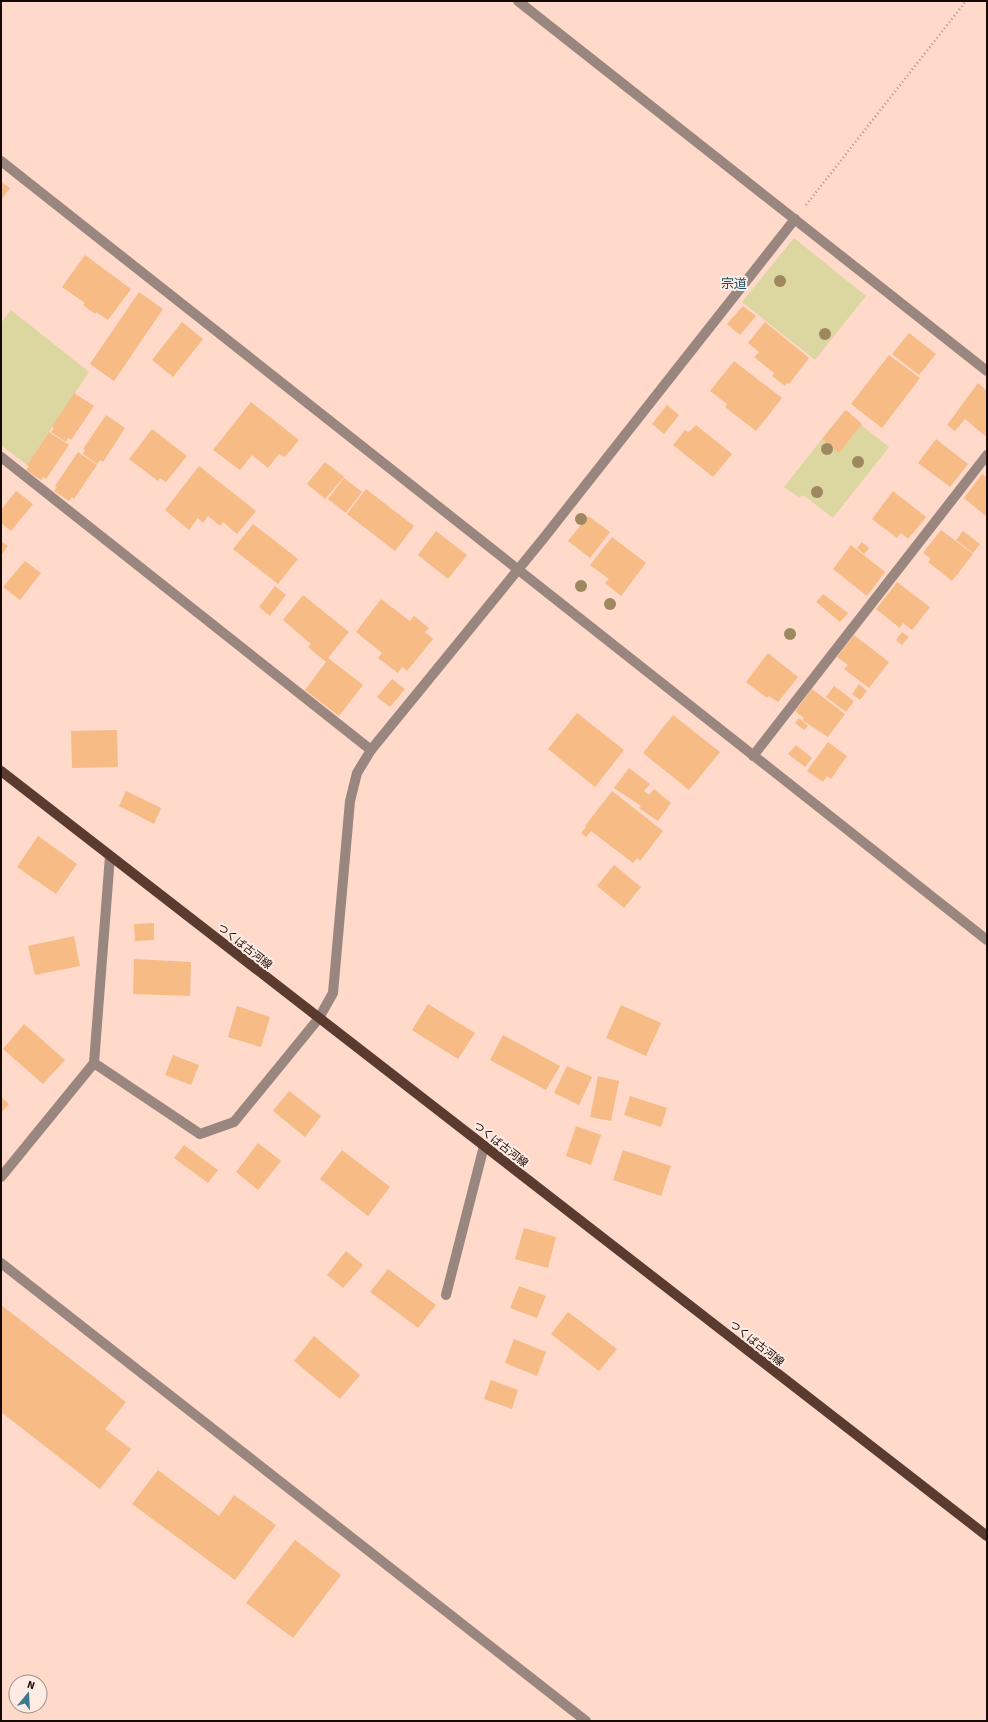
<svg xmlns="http://www.w3.org/2000/svg" width="988" height="1722" viewBox="0 0 988 1722" font-family="'Source Sans 3','Noto Sans JP',sans-serif">
  <rect width="100%" height="100%" fill="#ffd9ca"/>
  <!-- green -->
  <path fill="#dcd7a1" d="M794 238 866 296 815 360 742 302Z
    M11 310 89 372 27 465 1 445V323Z
    M845 410 839 452 861 425 889 447 833 518 803 495 800 498 784 487Z"/>
  <!-- building -->
  <path fill="#f7bb85" d="M1 182 10 188 1 200Z
    M85 255 131 289 108 320 96 312 95 314 83 305 85 303 62 287Z
    M139 292 163 309 114 381 90 364Z
    M743 306 756 316 740 335 727 324Z
    M182 322 203 339 173 377 152 360Z
    M765 322 809 358 789 384 787 383 785 386 772 376 774 373 754 357 759 352 748 343Z
    M909 333 936 354 919 375 892 354Z
    M889 355 920 378 882 428 851 404Z
    M734 361 782 398 756 431 725 407 727 404 710 391Z
    M978 383 987 391V434L985 436 965 419 955 431 947 425Z
    M74 393 94 406 71 440 68 438 66 442 51 432 54 428 52 427Z
    M251 402 299 440 285 457 279 454 268 468 252 455 240 470 213 450Z
    M667 405 679 415 664 434 652 424Z
    M846 410 862 424 839 453 822 439Z
    M106 415 125 428 103 462 100 460 97 464 83 454 85 450 83 449Z
    M696 425 732 454 713 477 673 445 685 430 689 432Z
    M152 429 187 456 166 482 160 478 158 481 129 459Z
    M49 432 69 445 46 479 43 477 41 480 26 470 29 467 27 465Z
    M936 439 968 464 950 487 918 463Z
    M78 452 97 465 74 499 72 497 69 501 54 491 57 487 55 486Z
    M325 462 344 477 325 499 307 484Z
    M199 466 256 511 237 534 223 522 220 526 208 516 203 523 198 518 189 530 165 510Z
    M982 474 987 478V517L964 498Z
    M344 478 362 492 346 513 328 499Z
    M366 489 414 526 395 551 347 514Z
    M16 491 33 504 11 531 1 523V510Z
    M893 491 926 517 908 539 901 533 897 538 872 519Z
    M588 516 610 532 590 558 568 541Z
    M253 524 298 559 278 584 233 549Z
    M941 530 973 554 952 581 928 562 931 559 923 553Z
    M436 531 467 555 448 579 418 555Z
    M963 531 980 544 973 553 956 540Z
    M612 537 646 563 621 596 605 583 609 579 590 565Z
    M1 541 8 546 1 555Z
    M862 542 869 548 864 554 857 548Z
    M851 545 885 572 867 596 833 569Z
    M25 561 41 573 20 600 3 587Z
    M897 582 930 607 912 630 903 623 900 628 876 609Z
    M275 586 286 595 270 616 259 607Z
    M823 594 848 613 840 622 816 602Z
    M303 595 349 632 328 658 363 685 339 716 305 690 326 662 308 647 311 644 283 620Z
    M381 599 410 621 414 616 429 628 425 632 433 639 407 671 402 667 398 673 378 658 382 653 356 632Z
    M902 632 909 637 902 645 896 640Z
    M854 635 889 662 869 688 844 669 848 665 837 657Z
    M768 653 798 677 778 702 769 696 767 698 746 682Z
    M392 679 405 689 390 707 377 697Z
    M859 684 867 691 860 700 852 694Z
    M834 686 854 701 846 712 826 697Z
    M812 689 845 714 828 737 802 720 804 718 795 711Z
    M577 713 624 750 595 787 548 749Z
    M673 715 720 752 689 790 643 753Z
    M799 718 808 726 804 730 795 723Z
    M117 730 118 767 72 768 71 731Z
    M828 742 847 756 831 779 827 776 823 782 807 771Z
    M796 745 812 758 805 767 788 754Z
    M629 768 650 784 644 791 649 795 654 789 671 803 658 821 639 808 641 806 614 788Z
    M126 791 161 808 154 824 119 806Z
    M612 791 663 831 640 861 637 858 633 863 591 831 586 837 581 833 586 827 585 826Z
    M38 836 77 864 56 894 17 867Z
    M614 865 641 887 624 908 597 886Z
    M154 923V940L135 941 134 924Z
    M74 936 80 966 35 975 28 946Z
    M134 959 191 962 190 996 133 994Z
    M428 1004 475 1033 458 1059 412 1030Z
    M621 1005 661 1023 646 1056 606 1038Z
    M237 1006 270 1017 261 1047 228 1037Z
    M24 1024 65 1060 43 1084 3 1049Z
    M503 1035 560 1066 546 1090 490 1060Z
    M173 1055 199 1065 191 1085 165 1075Z
    M567 1066 592 1077 579 1105 554 1093Z
    M598 1076 619 1081 611 1121 590 1117Z
    M289 1091 321 1116 305 1137 273 1111Z
    M630 1096 667 1108 661 1127 624 1115Z
    M1 1097 9 1104 1 1113Z
    M576 1126 601 1135 591 1165 566 1156Z
    M258 1143 281 1161 258 1190 236 1172Z
    M184 1145 218 1170 208 1183 174 1158Z
    M342 1150 390 1187 368 1216 320 1179Z
    M623 1150 671 1166 661 1196 613 1180Z
    M524 1228 556 1237 548 1268 515 1259Z
    M346 1251 363 1265 343 1288 327 1275Z
    M388 1269 436 1305 418 1328 370 1292Z
    M519 1286 546 1296 537 1318 510 1308Z
    M1 1305 126 1402 105 1429 131 1449 100 1489 1 1412Z
    M568 1312 617 1349 599 1371 551 1334Z
    M314 1336 360 1375 340 1399 294 1361Z
    M514 1339 546 1352 537 1376 505 1363Z
    M491 1380 518 1390 512 1409 484 1399Z
    M158 1470 219 1516 234 1495 276 1525 235 1580 132 1504Z
    M295 1540 341 1575 293 1638 246 1603Z"/>
  <g fill="none" stroke-linecap="round" stroke-linejoin="round">
    <!-- path -->
    <path stroke="#af9185" stroke-width="2.5" stroke-dasharray="1 3" stroke-linecap="butt" d="M806 205 966 1"/>
    <!-- service -->
    <path stroke="#99867e" stroke-width="10" d="M1 457 371 750
      M446 1295 484 1146"/>
    <!-- minor -->
    <path stroke="#99867e" stroke-width="10" d="M518 1 987 371
      M1 161 987 940
      M753 756 987 455
      M94 1063 200 1134 234 1122 319 1018 333 993 350 801 357 773 371 750 543 539 795 219
      M1 1177 94 1063 110 856
      M1 1263 586 1721"/>
    <!-- primary -->
    <path stroke="#5b3b2f" stroke-width="10" d="M1 771 987 1536"/>
  </g>
  <!-- trees -->
  <g fill="#9d885f">
    <circle cx="780" cy="281" r="6"/>
    <circle cx="825" cy="334" r="6"/>
    <circle cx="827" cy="449" r="6"/>
    <circle cx="858" cy="462" r="6"/>
    <circle cx="817" cy="492" r="6"/>
    <circle cx="581" cy="519" r="6"/>
    <circle cx="581" cy="586" r="6"/>
    <circle cx="610" cy="604" r="6"/>
    <circle cx="790" cy="634" r="6"/>
  </g>
  <g text-anchor="middle" stroke-width="4" stroke-linejoin="round" paint-order="stroke">
    <!-- street labels -->
    <g font-size="11" fill="#160803" stroke="#feebe3">
      <text transform="translate(245 946) rotate(38)" y="4">つくば古河線</text>
      <text transform="translate(501 1144) rotate(38)" y="4">つくば古河線</text>
      <text transform="translate(757 1343) rotate(38)" y="4">つくば古河線</text>
    </g>
    <!-- quarter labels -->
    <g font-size="13" fill="#205363" stroke="#feebe3">
      <text x="734" y="288">宗道</text>
    </g>
  </g>
  <!-- border -->
  <rect width="988" height="1722" fill="none" stroke="#160803" stroke-width="4"/>
  <!-- north arrow -->
  <g transform="translate(28 1694) rotate(18)"><circle r="19" fill="#feebe3" stroke="#a19089"/>
  <path d="M0-3L7 15L0 10L-7 15Z" fill="#3a798e"/>
  <text y="-6" font-size="11" font-weight="bold" text-anchor="middle" fill="#160803">N</text>
  </g>
</svg>
